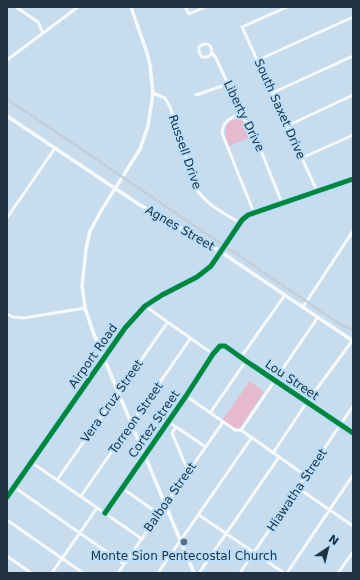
<svg xmlns="http://www.w3.org/2000/svg" width="360" height="580" viewBox="0 0 360 580" font-family="'DejaVu Sans',sans-serif">
  <rect width="100%" height="100%" fill="#c7dced"/>
  <!-- green -->
  <path fill="#e5b9ce" d="M235 119C245 119 249 128 253 136L229 146C225 135 221 124 235 119Z
    M250 381 264 392 239 429H236L222 420Z"/>
  <g fill="none" stroke-linecap="round" stroke-linejoin="round">
    <!-- minor -->
    <path stroke="#f7fafc" stroke-width="3" d="M16 7 38 22 43 33
      M185 7 189 14 205 7
      M287 7 242 27 317 191
      M212 53 208 57H202L199 52V47C203 43 208 43 211 47L212 53 216 58 244 119 253 131 282 203
      M7 60 78 7
      M258 60 353 17
      M153 93 165 98 170 107 195 186C204 204 224 213 240 223
      M272 93 353 56
      M196 95 228 84
      M241 114C231 118 223 120 222 133L254 213
      M287 126 353 95
      M302 158 353 135
      M7 218 55 148
      M145 306 213 354
      M303 307 353 231
      M7 314 13 317 24 318 85 308
      M241 357 285 295
      M186 396 235 430H241L306 476
      M210 413 246 361
      M167 421 206 447
      M176 427 172 433 188 471
      M241 430 318 317
      M273 453 307 402 352 341
      M31 462 142 539
      M57 480 167 323
      M14 487 124 564
      M122 488 159 514
      M298 488 353 526
      M81 496 190 339
      M7 497 125 328 145 306 162 295 197 277 211 266 242 220 248 215 353 179
      M105 513 186 396 213 354 220 346H225L246 361 353 433
      M199 515 284 573
      M7 520 83 573
      M7 556 31 573
      M52 573 97 508
      M118 573 223 422
      M158 573 252 437
      M199 573 279 457
      M240 573 353 406
      M287 573 353 475
      M338 573 353 552"/>
    <!-- major -->
    <path stroke="#f7fafc" stroke-width="3.5" d="M131 7 147 53 150 65 153 93 148 126 140 149 101 211 90 231 86 249 82 286 85 308 93 332 194 573
      M7 116 140 205 200 239 221 252 353 341"/>
    <!-- rail casing -->
    <g stroke="#c5ccd1" stroke-width="2.5">
      <path id="rail" d="M7 99 340 324 353 330"/>
    </g>
    <!-- rail -->
    <use href="#rail" stroke="#b8defc" stroke-width="1" stroke-dasharray="3" stroke-linecap="butt"/>
    <!-- cycleway casing -->
    <g stroke="#b8defc" stroke-width="8">
      <path id="cycleway" d="M7 497 125 328 145 306 162 295 197 277 211 266 242 220 248 215 353 179
        M105 513 186 396 213 354 220 346H225L246 361 353 433"/>
    </g>
    <!-- cycleway -->
    <use href="#cycleway" stroke="#00873e" stroke-width="5"/>
  </g>
  <!-- markers -->
  <circle fill="#5b6e7e" stroke="#b8defc" stroke-width="1.5" cx="184" cy="542" r="4"/>
  <g text-anchor="middle" stroke-width="4" stroke-linejoin="round" paint-order="stroke">
    <!-- street labels -->
    <g font-size="12" fill="#213342" stroke="#b8defc">
      <text transform="translate(280 109) rotate(66)" y="4">South Saxet Drive</text>
      <text transform="translate(244 116) rotate(64)" y="4">Liberty Drive</text>
      <text transform="translate(185 152) rotate(71)" y="4">Russell Drive</text>
      <text transform="translate(180 228) rotate(30)" y="4">Agnes Street</text>
      <text transform="translate(93 356) rotate(-55)" y="4">Airport Road</text>
      <text transform="translate(292 380) rotate(34)" y="4">Lou Street</text>
      <text transform="translate(112 401) rotate(-55)" y="4">Vera Cruz Street</text>
      <text transform="translate(136 418) rotate(-55)" y="4">Torreon Street</text>
      <text transform="translate(154 424) rotate(-55)" y="4">Cortez Street</text>
      <text transform="translate(297 490) rotate(-56)" y="4">Hiawatha Street</text>
      <text transform="translate(170 497) rotate(-55)" y="4">Balboa Street</text>
    </g>
    <!-- poi labels -->
    <g font-size="12" fill="#213342" stroke="#b8defc">
      <text x="184" y="560">Monte Sion Pentecostal Church</text>
    </g>
  </g>
  <!-- border -->
  <rect width="360" height="580" fill="none" stroke="#213342" stroke-width="16"/>
  <!-- north arrow -->
  <g transform="translate(328 548) rotate(35)" stroke="#b8defc" stroke-width="3" paint-order="stroke">
  <path d="M0-3L7 15L0 10L-7 15Z" fill="#213342"/>
  <text y="-6" font-size="11" font-weight="bold" text-anchor="middle" fill="#213342">N</text>
  </g>
</svg>
